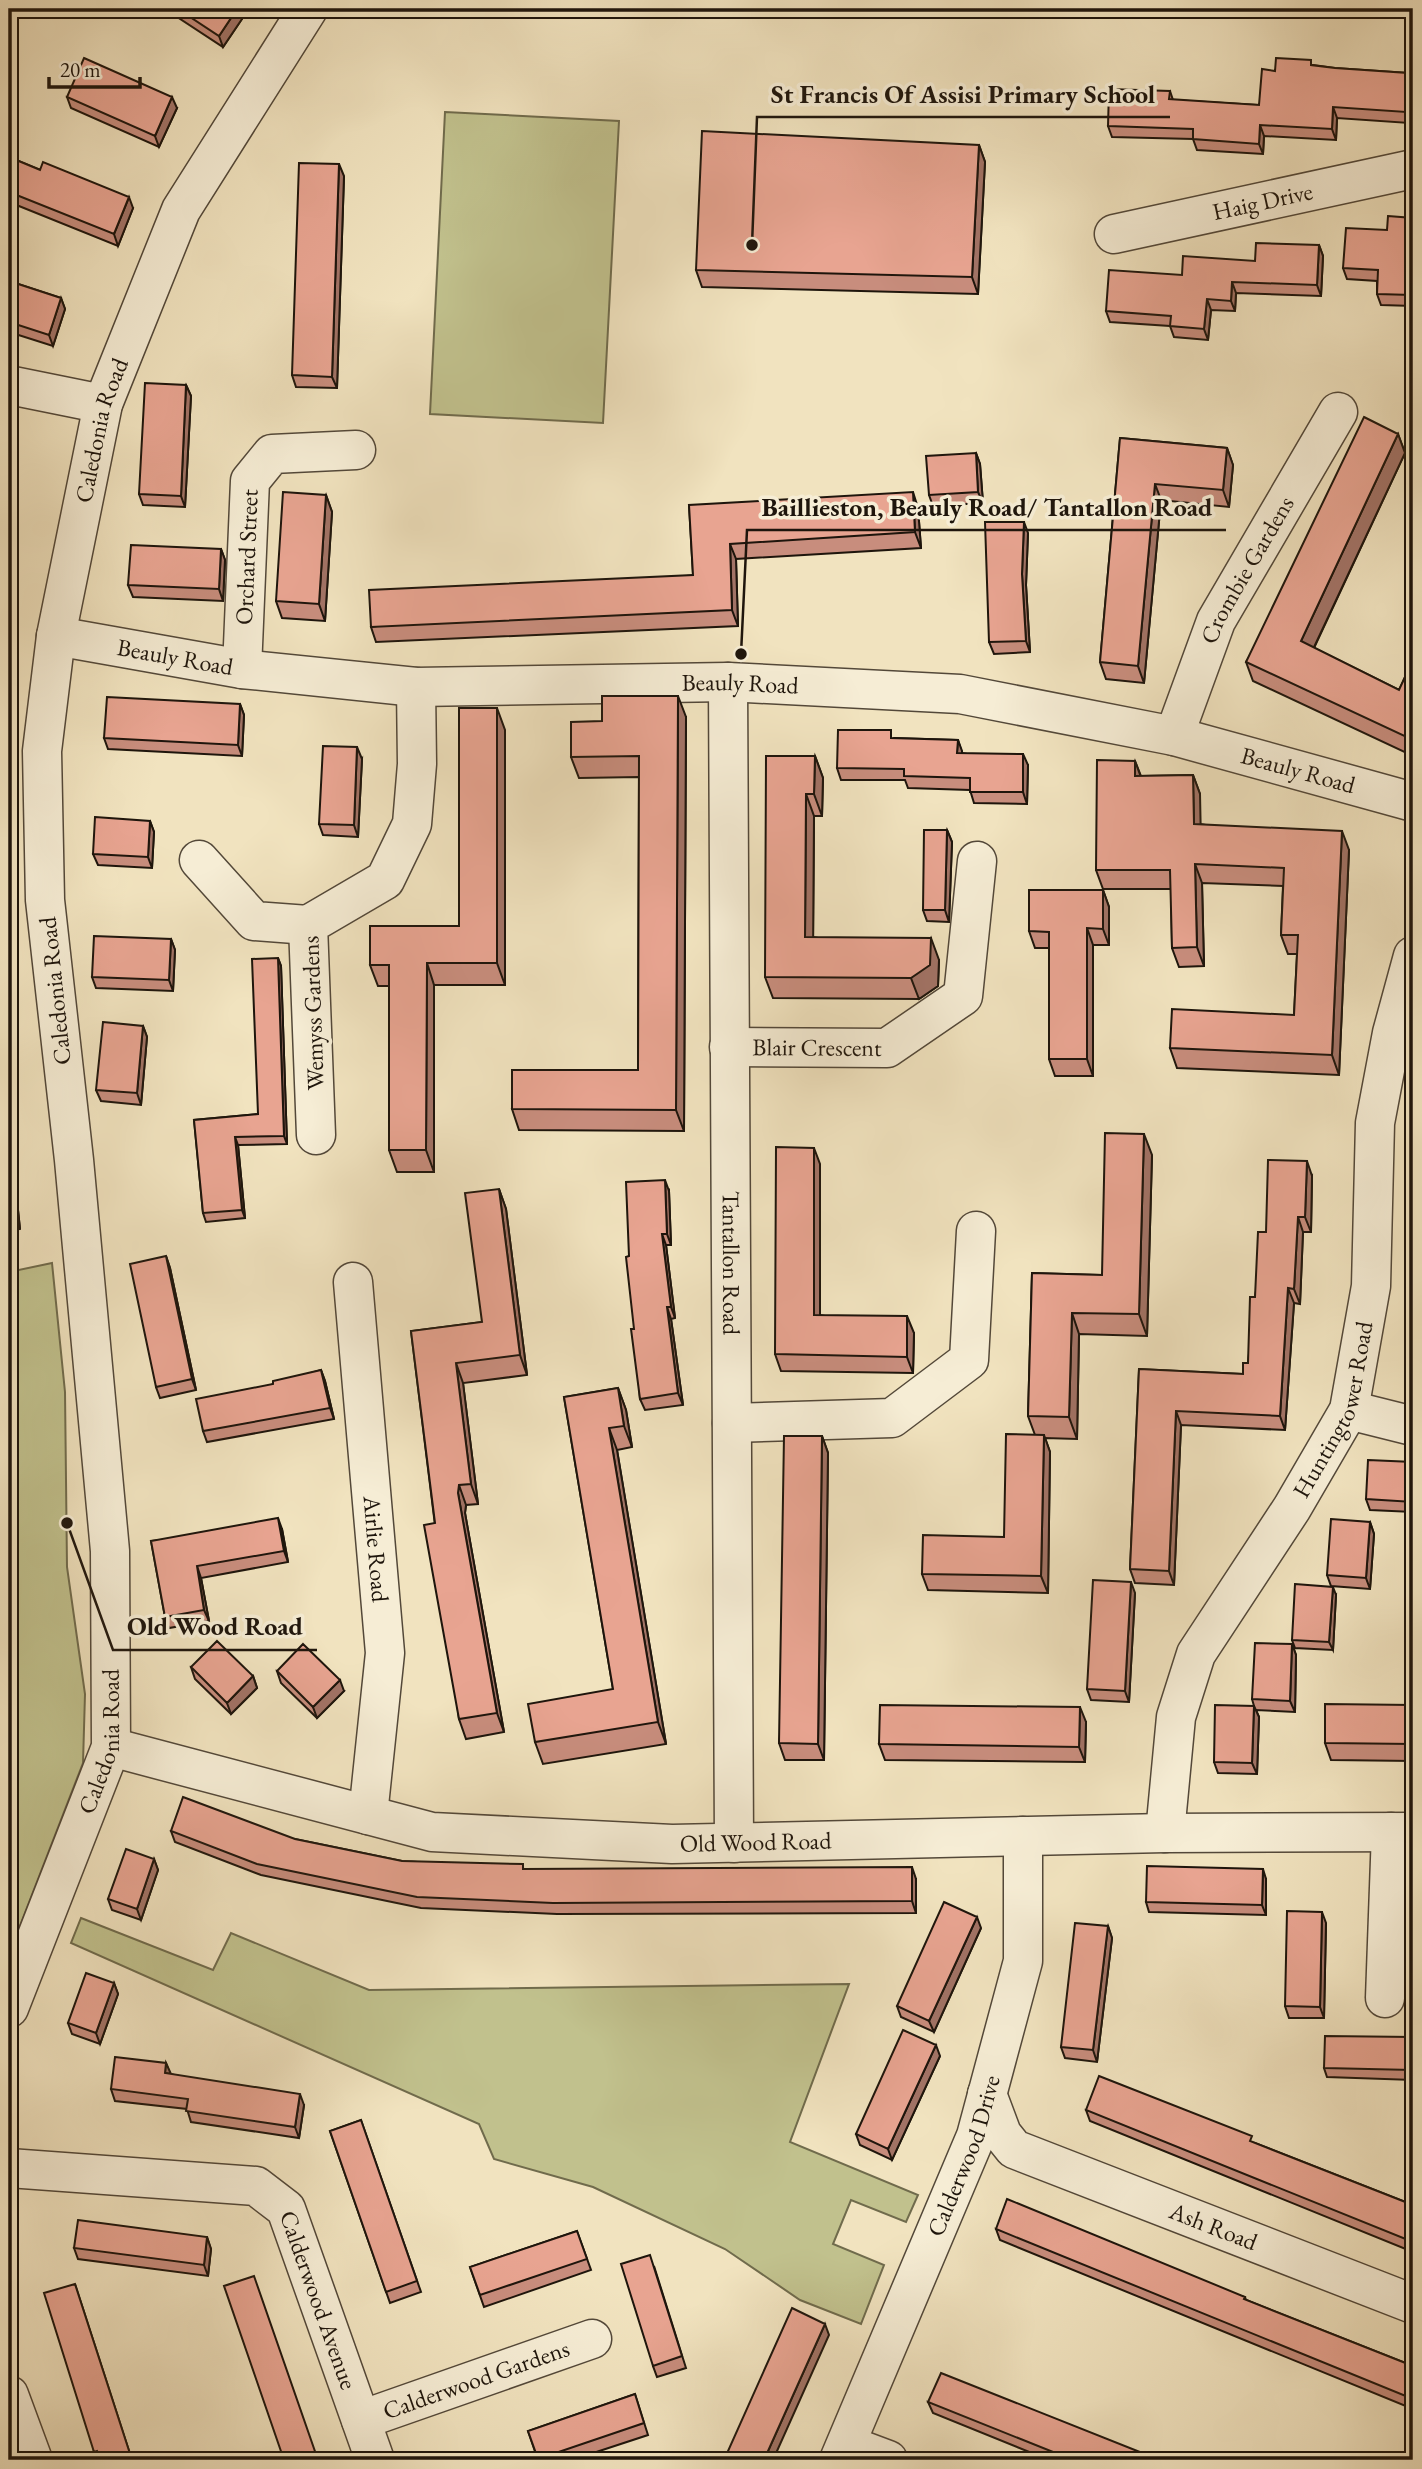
<svg xmlns="http://www.w3.org/2000/svg" width="1422" height="2469" viewBox="0 0 1422 2469" font-family="'EB Garamond',serif">
  <rect width="100%" height="100%" fill="#f1e3bf"/>
  <filter id="stains"><feTurbulence type="fractalNoise" baseFrequency=".00286" numOctaves="4"/><feColorMatrix values="0 0 0 0 .2 0 0 0 0 .09 0 0 0 0 .02 0 0 0 .5 -.17"/></filter>
  <radialGradient id="worn" r=".72"><stop offset=".6" stop-color="#630" stop-opacity="0"/><stop offset="1" stop-color="#630" stop-opacity=".3"/></radialGradient>
  <!-- green -->
  <path fill="#c1c18d" stroke="#706b4c" stroke-width="2" d="M445 112 619 121 603 423 430 414Z
    M52 1263 65 1392 67 1567 85 1694 83 1763 9 1954V1272Z
    M81 1918 213 1970 231 1933 369 1990 849 1984 790 2142 918 2195 906 2222 851 2200 833 2244 884 2265 861 2324 800 2300 725 2249 593 2187 494 2159 479 2124 71 1943Z"/>
  <g fill="none" stroke-linecap="round" stroke-linejoin="round">
    <!-- minor casing -->
    <g stroke="#534839" stroke-width="41">
      <g id="minor">
        <path id="s1" d="M1114 234 1413 169"/>
        <path d="M9 385 103 404"/>
        <path id="s2" d="M56 636 242 669 416 687 728 682 960 694 1174 736 1413 802"/>
        <path id="s3" d="M242 669 250 481 272 454 356 450"/>
        <path id="s4" d="M728 682 734 1843"/>
        <path id="s5" d="M1174 736 1216 621 1338 412"/>
        <path d="M199 860 254 921 308 925"/>
        <path id="s6" d="M729 1047 887 1048 963 996 977 861"/>
        <path d="M316 1135 308 925 385 880 412 824 417 764 416 687"/>
        <path id="s7" d="M353 1282 385 1653 368 1815"/>
        <path d="M1349 1410 1413 1426"/>
        <path d="M732 1423 892 1418 969 1360 976 1231"/>
        <path id="s8" d="M111 1747 432 1832 672 1844 1165 1833 1413 1832"/>
        <path id="s9" d="M1165 1833 1176 1717 1196 1654 1292 1508 1349 1410 1371 1286 1375 1123 1392 1033 1413 956"/>
        <path d="M1385 1998 1391 1832"/>
        <path id="s10" d="M9 2008 111 1747 110 1551 74 1160 45 900 42 751 56 636 103 404 181 210 308 9"/>
        <path id="s11" d="M987 2094 1002 2134 1014 2149 1413 2304"/>
        <path id="s12" d="M9 2168 256 2186 286 2209 375 2460"/>
        <path d="M9 2395 33 2460"/>
        <path id="s13" d="M361 2420 592 2339"/>
        <path d="M848 2445 888 2460"/>
        <path id="s14" d="M839 2460 976 2136 1023 1961V1836"/>
      </g>
    </g>
    <!-- minor -->
    <use href="#minor" stroke="#f6edd5" stroke-width="38"/>
  </g>
  <!-- wall -->
  <path fill="#c88d7d" stroke="#1e150c" stroke-width="2" d="M165 9H241L244 16 223 47Z
    M1313 65 1335 68 1408 73 1412 84 1409 123 1337 118 1336 140 1264 136 1263 154 1197 150 1193 139 1112 137 1108 126 1170 91 1173 100 1259 105 1275 71Z
    M67 97 177 108 159 147 71 108Z
    M979 145 985 162 978 294 702 287 696 270Z
    M9 157 133 208 118 246 9 202Z
    M344 176 337 388 296 387 292 375Z
    M1413 218V306L1381 305 1377 294V281L1347 279 1343 268 1387 230Z
    M1319 245 1323 256 1321 296 1236 293 1235 311 1211 310 1208 340 1174 337 1170 326 1110 322 1106 311 1182 275 1255 261Z
    M9 281 61 298 65 309 53 346 9 332Z
    M186 385 191 396 185 507 143 505 139 494Z
    M1398 434 1405 453 1314 648 1399 690 1413 660V756L1253 681 1246 662Z
    M1120 438 1227 448 1233 465 1229 507 1161 500 1144 683 1106 679 1100 662Z
    M976 453 980 464 983 503 933 506 929 495Z
    M326 495 332 512 325 621 282 618 276 601Z
    M689 505 918 508 921 548 736 559 738 626 376 642 371 627 693 575Z
    M1028 533 1026 585 1030 652 994 654 989 642Z
    M221 549 225 560 223 601 133 597 128 585Z
    M240 704 244 715 242 756 108 749 104 738Z
    M686 717 684 1131 519 1130 512 1109 638 1070 639 777 579 778 571 757 602 721Z
    M505 730V985H434V1172H397L389 1150V986H378L370 965 459 926Z
    M894 738 958 740 962 753 1028 765 1027 804 974 803 970 790 908 788 905 780H841L837 768Z
    M815 756 823 778 822 816H814L813 937 939 960 938 986 919 999 773 998 765 977Z
    M362 759 358 837 323 835 319 824Z
    M1135 761 1141 776 1193 775 1200 794V824L1349 850 1339 1075 1177 1068 1170 1048 1294 1015 1297 954H1288L1281 935 1283 886 1202 883 1204 966 1179 967 1172 948 1171 889H1103L1096 870Z
    M150 821 154 832 152 868 98 865 93 854Z
    M947 830 952 842 949 922 927 921 923 910Z
    M1103 890 1109 907V945H1093V1076H1055L1049 1059V948H1035L1029 931Z
    M171 939 175 950 173 991 96 988 92 977Z
    M278 958 281 966 287 1144 238 1145 245 1218 206 1222 203 1213 194 1120 258 1114Z
    M143 1026 147 1037 141 1105 101 1101 96 1090Z
    M1152 1155 1147 1336 1079 1334 1077 1439 1045 1438 1050 1452 1048 1593 928 1590 922 1574 1004 1537 1035 1435 1028 1416 1032 1273 1102 1275Z
    M820 1164V1315L914 1333 913 1373 781 1371 775 1354Z
    M1312 1176 1311 1232H1303L1300 1304 1294 1303 1285 1430 1181 1425 1174 1585 1135 1583 1130 1569 1139 1369 1243 1374 1248 1363 1255 1297 1266 1232Z
    M9 1180 16 1191 20 1229 9 1231Z
    M499 1189 506 1209 527 1375 463 1383 478 1504 466 1505 465 1513 504 1732 466 1739 459 1719 411 1331 482 1322Z
    M669 1191 671 1245H666L675 1318 671 1319 683 1405 645 1410 640 1399 629 1256Z
    M166 1256 170 1268 196 1390 160 1398 156 1387Z
    M321 1370 325 1381 334 1419 207 1442 203 1431 273 1384Z
    M618 1388 626 1410 632 1447 617 1450 666 1744 543 1764 535 1742 613 1689 564 1397Z
    M822 1436 828 1453 824 1760H785L779 1743Z
    M1413 1462V1512L1370 1510 1366 1499Z
    M1370 1522 1374 1534 1370 1589 1331 1586 1327 1575Z
    M282 1529 288 1562 201 1578 209 1621 169 1628 165 1617 151 1541Z
    M1135 1593 1129 1702 1091 1700 1087 1689Z
    M1336 1595 1333 1650 1295 1648 1292 1640Z
    M1292 1644 1296 1655 1295 1712 1256 1710 1259 1717 1257 1774 1218 1773 1214 1762 1254 1706 1252 1699Z
    M191 1667 253 1676 257 1688 231 1714 195 1679Z
    M277 1671 344 1691 317 1718 281 1683Z
    M1413 1705V1761L1331 1760 1325 1743Z
    M1086 1722 1085 1762 885 1760 879 1744Z
    M171 1831 295 1839 402 1861 525 1869 916 1879V1913L557 1914 421 1908 261 1875 175 1842Z
    M154 1859 158 1870 141 1920 112 1910 108 1899Z
    M1266 1879V1915L1149 1912 1146 1902Z
    M1326 1923 1324 2018H1289L1285 2006Z
    M1108 1926 1112 1938 1097 2062 1065 2058 1061 2047Z
    M981 1928 934 2032 901 2017 897 2006Z
    M114 1983 118 1994 100 2044 72 2034 68 2023Z
    M1413 2037V2080L1327 2077 1324 2068Z
    M940 2056 892 2160 860 2145 856 2134Z
    M166 2063 170 2074 304 2105 299 2138 191 2122 187 2109 115 2101 111 2089Z
    M1086 2110 1255 2143 1413 2205V2252L1090 2121Z
    M361 2120 421 2292 390 2303 330 2131Z
    M996 2229 1245 2297 1246 2300 1413 2366V2409L1000 2240Z
    M577 2231 591 2270 484 2307 470 2267Z
    M207 2237 211 2249 208 2276 78 2259 74 2248Z
    M654 2266 686 2368 657 2377 653 2366Z
    M75 2284 132 2460H97L94 2452Z
    M635 2394 648 2435 572 2460H538L528 2431Z
    M928 2402 1160 2460H1049L933 2413Z"/>
  <!-- shaded-wall -->
  <path fill="#a27366" stroke="#1e150c" stroke-width="2" d="M237 9H241L244 16 223 47 219 36Z
    M1408 73 1412 84 1409 123 1406 112Z
    M172 97 177 108 159 147 155 136Z
    M1333 107 1337 118 1336 140 1332 129Z
    M1260 125 1264 136 1263 154 1259 144Z
    M979 145 985 162 978 294 972 277Z
    M339 164 344 176 337 388 332 377Z
    M129 197 133 208 118 246 114 234Z
    M1319 245 1323 256 1321 296 1317 285Z
    M1232 282 1236 293 1235 311 1231 301Z
    M61 298 65 309 53 346 49 335Z
    M1207 299 1211 310 1208 340 1204 329Z
    M186 385 191 396 185 507 181 496Z
    M10 419 14 431 9 455V423Z
    M1398 434 1405 453 1308 660 1301 641Z
    M1227 448 1233 465 1229 507 1223 490Z
    M976 453 980 464 983 503 978 492Z
    M1155 484 1161 500 1144 683 1138 666Z
    M913 492 918 508 921 548 915 532Z
    M326 495 332 512 325 621 319 604Z
    M1024 522 1028 533 1026 585 1030 652 1026 641 1022 574Z
    M730 544 736 559 738 626 732 610Z
    M221 549 225 560 223 601 219 589Z
    M678 696 686 717 684 1131 676 1110Z
    M240 704 244 715 242 756 238 745Z
    M497 708 505 730V985L497 963Z
    M958 740 962 751V764L957 753Z
    M357 747 362 759 358 837 354 825Z
    M1023 754 1028 765 1027 804 1023 792Z
    M815 756 823 778 822 816 814 794Z
    M1135 761 1142 780 1135 776Z
    M1193 775 1200 794 1201 843 1194 824Z
    M806 794 814 816 813 959 805 937Z
    M150 821 154 832 152 868 148 857Z
    M947 830 952 842 949 922 945 910Z
    M1342 831 1349 850 1339 1075 1332 1055Z
    M1195 864 1202 883 1204 966 1197 947Z
    M1103 890 1109 907V945L1103 929Z
    M1087 928 1093 945V1076L1087 1059Z
    M931 938 939 960 938 986 919 999 911 978Z
    M171 939 175 950 173 991 169 980Z
    M278 958 281 966 287 1144 284 1136Z
    M427 963 434 985V1172L426 1150Z
    M143 1026 147 1037 141 1105 137 1093Z
    M1144 1134 1152 1155 1147 1336 1139 1314Z
    M235 1137 238 1145 245 1218 242 1210Z
    M814 1148 820 1164V1331L814 1315Z
    M1307 1161 1312 1176 1311 1232 1305 1217Z
    M12 1180 16 1191 20 1229 16 1218Z
    M665 1180 669 1191 671 1245 667 1234Z
    M499 1189 506 1209 527 1375 520 1355Z
    M1298 1217 1303 1232 1300 1304 1294 1289Z
    M662 1234 666 1245 675 1318 671 1307Z
    M166 1256 170 1268 196 1390 192 1379Z
    M1288 1288 1294 1303 1285 1430 1280 1416Z
    M667 1307 671 1319 683 1405 678 1393Z
    M1072 1313 1079 1334 1077 1439 1069 1417Z
    M907 1316 914 1333 913 1373 907 1357Z
    M456 1363 463 1383 478 1504 471 1484Z
    M321 1370 325 1381 334 1419 330 1408Z
    M618 1388 626 1410 632 1447 624 1426Z
    M1176 1411 1181 1425 1174 1585 1169 1571Z
    M609 1428 617 1450 666 1744 658 1722Z
    M1044 1435 1050 1452 1048 1593 1041 1576Z
    M822 1436 828 1453 824 1760 818 1744Z
    M459 1485 466 1505 465 1513 504 1732 497 1713 458 1493Z
    M278 1518 282 1529 288 1562 284 1551Z
    M1370 1522 1374 1534 1370 1589 1366 1578Z
    M197 1566 201 1578 209 1621 204 1610Z
    M1131 1582 1135 1593 1129 1702 1125 1691Z
    M1333 1587 1336 1595 1333 1650 1329 1642Z
    M1292 1644 1296 1655 1295 1712 1290 1701Z
    M253 1676 257 1688 231 1714 227 1703Z
    M340 1680 344 1691 317 1718 313 1707Z
    M1254 1706 1259 1717 1257 1774 1252 1763Z
    M1080 1707 1086 1722 1085 1762 1079 1747Z
    M154 1859 158 1870 141 1920 137 1909Z
    M912 1867 916 1879V1913L912 1901Z
    M1263 1869 1266 1879V1915L1262 1905Z
    M1322 1912 1326 1923 1324 2018 1320 2007Z
    M977 1917 981 1928 934 2032 929 2021Z
    M1108 1926 1112 1938 1097 2062 1093 2050Z
    M114 1983 118 1994 100 2044 96 2033Z
    M936 2045 940 2056 892 2160 888 2149Z
    M166 2063 171 2074 165 2073Z
    M300 2094 304 2105 299 2138 295 2127Z
    M207 2237 211 2249 208 2276 204 2265Z
    M825 2324 829 2335 773 2460H764Z"/>
  <!-- building -->
  <path fill="#e8a491" stroke="#1e150c" stroke-width="2" d="M178 9H237L219 36Z
    M84 58 172 97 155 136 67 97Z
    M1276 58 1311 60V65L1335 68 1408 73 1406 112 1333 107 1332 129 1260 125 1259 144 1193 139V129L1108 126 1109 89 1170 91 1169 99 1259 105 1262 69 1275 71Z
    M702 131 979 145 972 277 696 270Z
    M9 157 40 170 43 162 129 197 114 234 9 192Z
    M299 163 339 164 332 377 292 375Z
    M1388 216 1413 218V274L1412 295 1377 294 1378 270 1343 268 1346 228 1387 230Z
    M1256 243 1319 245 1317 285 1232 282 1231 301 1207 299 1204 329 1170 326 1171 316 1106 311 1109 270 1182 275 1183 256 1255 261Z
    M9 281 61 298 49 335 9 322Z
    M145 383 186 385 181 496 139 494Z
    M1364 417 1398 434 1301 641 1399 690 1413 660V740L1246 662Z
    M1120 438 1227 448 1223 490 1155 484 1138 666 1100 662Z
    M976 453 978 492 929 495 926 456Z
    M283 492 326 495 319 604 276 601Z
    M913 492 915 532 730 544 732 610 371 627 369 590 693 575 689 505Z
    M985 522H1024L1022 574 1026 641 989 642Z
    M131 545 221 549 219 589 128 585Z
    M602 696H678L676 1110 512 1109V1070H638L639 756 571 757V722L602 721Z
    M107 697 240 704 238 745 104 738Z
    M459 708H497V963H427L426 1150H389V965H370V926H459Z
    M838 730H891V738L958 740 957 753 1023 754V792H970V778L904 776V769L837 768Z
    M323 746 357 747 354 825 319 824Z
    M766 756H815L814 794H806L805 937 931 938 930 965 911 978 765 977Z
    M1097 760 1135 761V776L1193 775 1194 824 1342 831 1332 1055 1170 1048 1172 1009 1294 1015 1298 935H1281L1284 868 1195 864 1197 947 1172 948 1170 870H1096Z
    M95 817 150 821 148 857 93 854Z
    M924 830H947L945 910H923Z
    M1029 890H1103V929L1087 928V1059H1049V932L1029 931Z
    M94 936 171 939 169 980 92 977Z
    M278 958 284 1136 235 1137 242 1210 203 1213 194 1120 258 1114 252 959Z
    M103 1022 143 1026 137 1093 96 1090Z
    M1105 1133 1144 1134 1139 1314 1072 1313 1069 1417 1028 1416 1032 1273 1102 1275Z
    M776 1147 814 1148V1315L907 1316V1357L775 1354Z
    M1268 1160 1307 1161 1305 1217H1298L1294 1289 1288 1288 1280 1416 1176 1411 1169 1571 1130 1569 1139 1369 1243 1374V1363H1248L1250 1297H1255L1258 1232H1266Z
    M9 1180H12L16 1218 9 1219Z
    M665 1180 667 1234H662L671 1307H667L678 1393 640 1399 631 1329H634L626 1257 629 1256 626 1182Z
    M499 1189 520 1355 456 1363 471 1484 459 1485 458 1493 497 1713 459 1719 424 1525 435 1523 411 1331 482 1322 465 1193Z
    M166 1256 192 1379 156 1387 130 1264Z
    M321 1370 330 1408 203 1431 196 1399 273 1384V1381Z
    M618 1388 624 1426 609 1428 658 1722 535 1742 528 1704 613 1689 564 1397Z
    M1006 1434 1044 1435 1041 1576 922 1574 923 1535 1004 1537Z
    M784 1436H822L818 1744 779 1743Z
    M1368 1460 1413 1462V1502L1366 1499Z
    M278 1518 284 1551 197 1566 204 1610 165 1617 151 1541Z
    M1331 1519 1370 1522 1366 1578 1327 1575Z
    M1093 1580 1131 1582 1125 1691 1087 1689Z
    M1295 1584 1333 1587 1329 1642 1292 1640Z
    M217 1641 253 1676 227 1703 191 1667Z
    M1255 1643 1292 1644 1290 1701 1252 1699Z
    M303 1644 340 1680 313 1707 277 1671Z
    M1325 1704 1413 1705V1744L1325 1743Z
    M880 1705 1080 1707 1079 1747 879 1744Z
    M1215 1705 1254 1706 1252 1763 1214 1762Z
    M183 1797 295 1839 402 1861 523 1864V1869L912 1867V1901L553 1903 417 1897 257 1864 171 1831Z
    M126 1849 154 1859 137 1909 108 1899Z
    M1147 1866 1263 1869 1262 1905 1146 1902Z
    M944 1902 977 1917 929 2021 897 2006Z
    M1287 1911 1322 1912 1320 2007 1285 2006Z
    M1075 1923 1108 1926 1093 2050 1061 2047Z
    M86 1973 114 1983 96 2033 68 2023Z
    M903 2030 936 2045 888 2149 856 2134Z
    M1325 2036 1413 2037V2070L1324 2068Z
    M115 2057 166 2063 165 2073 300 2094 295 2127 186 2111 188 2099 111 2089Z
    M1099 2076 1252 2136 1250 2141 1413 2205V2242L1086 2110Z
    M361 2120 417 2281 386 2292 330 2131Z
    M1007 2199 1245 2297 1244 2299 1413 2366V2399L996 2229Z
    M78 2220 207 2237 204 2265 74 2248Z
    M577 2231 587 2259 480 2295 470 2267Z
    M650 2255 682 2356 653 2366 621 2264Z
    M254 2276 318 2460H284L224 2286Z
    M75 2284 132 2460H100L97 2451 94 2452 44 2293Z
    M792 2308 825 2324 764 2460H724Z
    M941 2373 1160 2460H1073L928 2402Z
    M635 2394 644 2423 538 2459 528 2431Z"/>
  <g text-anchor="middle" stroke-width="7" stroke-linejoin="round" paint-order="stroke">
    <!-- street labels -->
    <g font-size="24" fill="#1e150c" stroke="#f6edd5">
      <text dy="8" stroke="none"><textPath href="#s1" startOffset="152">Haig Drive</textPath></text>
      <text dy="8" stroke="none"><textPath href="#s10" startOffset="1606">Caledonia Road</textPath></text>
      <text dy="8" stroke="none"><textPath href="#s3" startOffset="112">Orchard Street</textPath></text>
      <text dy="8" stroke="none"><textPath href="#s5" startOffset="182">Crombie Gardens</textPath></text>
      <text dy="8" stroke="none"><textPath href="#s2" startOffset="121">Beauly Road</textPath></text>
      <text dy="8" stroke="none"><textPath href="#s2" startOffset="688">Beauly Road</textPath></text>
      <text dy="8" stroke="none"><textPath href="#s2" startOffset="1255">Beauly Road</textPath></text>
      <text transform="translate(55 991) rotate(-96)" y="8">Caledonia Road</text>
      <text transform="translate(313 1013) rotate(-92)" y="8">Wemyss Gardens</text>
      <text dy="8" stroke="none"><textPath href="#s6" startOffset="88">Blair Crescent</textPath></text>
      <text dy="8" stroke="none"><textPath href="#s4" startOffset="581">Tantallon Road</textPath></text>
      <text dy="8" stroke="none"><textPath href="#s9" startOffset="466">Huntingtower Road</textPath></text>
      <text dy="8" stroke="none"><textPath href="#s7" startOffset="268">Airlie Road</textPath></text>
      <text dy="8" stroke="none"><textPath href="#s10" startOffset="284">Caledonia Road</textPath></text>
      <text dy="8" stroke="none"><textPath href="#s8" startOffset="656">Old Wood Road</textPath></text>
      <text dy="8" stroke="none"><textPath href="#s14" startOffset="329">Calderwood Drive</textPath></text>
      <text dy="8" stroke="none"><textPath href="#s11" startOffset="276">Ash Road</textPath></text>
      <text dy="8" stroke="none"><textPath href="#s12" startOffset="382">Calderwood Avenue</textPath></text>
      <text dy="8" stroke="none"><textPath href="#s13" startOffset="122">Calderwood Gardens</textPath></text>
    </g>
  </g>
  <!-- callouts -->
  <path fill="none" stroke="#1e150c" stroke-width="2.5" d="M752 245L757 117H1170M741 654L747 530H1226M67 1523L113 1650H317"/>
  <g fill="#1e150c" stroke="#f6edd5" stroke-width="2.5">
    <circle cx="752" cy="245" r="7"/>
    <circle cx="741" cy="654" r="7"/>
    <circle cx="67" cy="1523" r="7"/>
  </g>
  <g font-size="26" text-anchor="middle" font-weight="bold" fill="#1e150c" stroke="#f6edd5" stroke-width="7" stroke-linejoin="round" paint-order="stroke">
    <text x="963" y="103">St Francis Of Assisi Primary School</text>
    <text x="987" y="516">Baillieston, Beauly Road/ Tantallon Road</text>
    <text x="215" y="1635">Old Wood Road</text>
  </g>
  <!-- margin -->
  <rect width="1422" height="2469" fill="none" stroke="#f1e3bf" stroke-width="35"/>
  <rect x="10" y="10" width="1401" height="2448" fill="none" stroke="#1e150c" stroke-width="3.5"/>
  <rect x="18" y="18" width="1387" height="2434" fill="none" stroke="#1e150c" stroke-width="2"/>
  <!-- scale -->
  <path d="M49 77v10h91v-10" fill="none" stroke="#1e150c" stroke-width="3.5"/>
  <text x="60" y="77" font-size="21" fill="#1e150c" stroke="#f6edd5" stroke-width="5" paint-order="stroke">20 m</text>
  <rect width="100%" height="100%" filter="url(#stains)"/>
  <rect width="100%" height="100%" fill="url(#worn)"/>
</svg>
